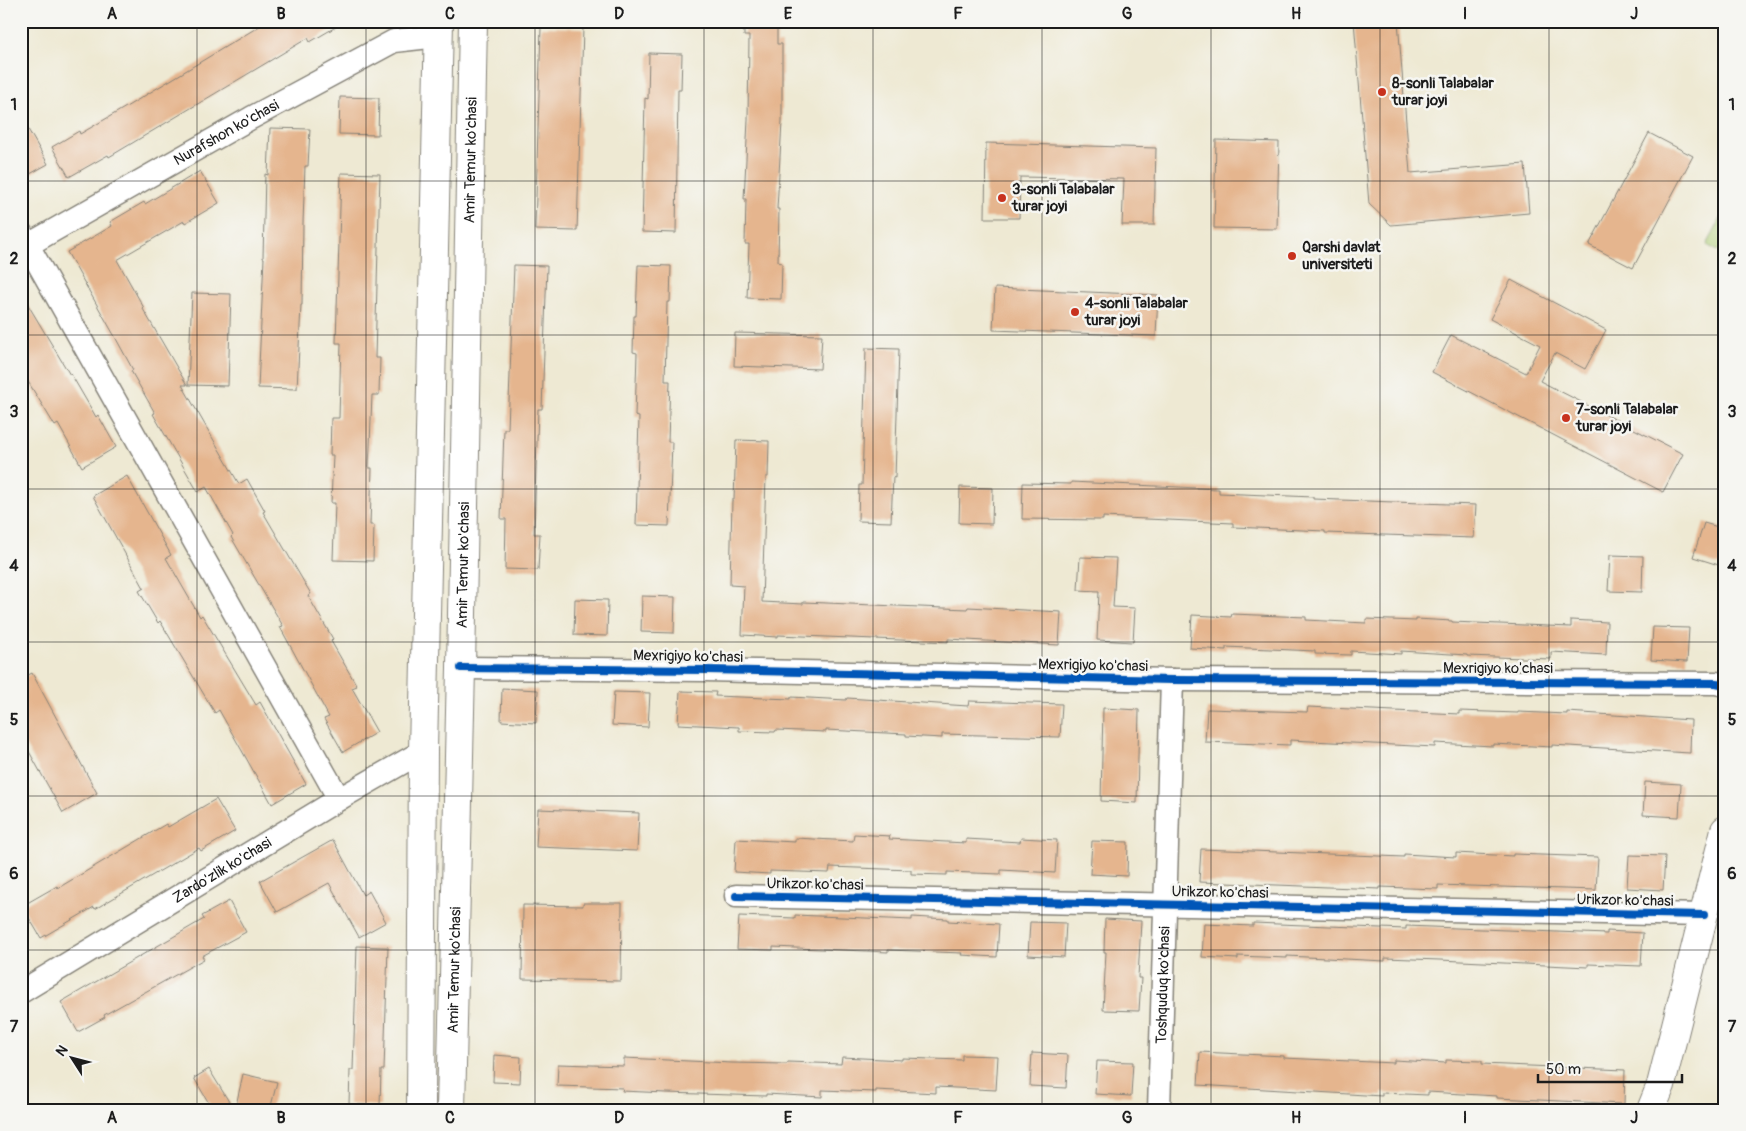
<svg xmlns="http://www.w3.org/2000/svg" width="1746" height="1131" viewBox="0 0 1746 1131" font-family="Pangolin,sans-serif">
  <rect width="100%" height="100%" fill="#f6f6f2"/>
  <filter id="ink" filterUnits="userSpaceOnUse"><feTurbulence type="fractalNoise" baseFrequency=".02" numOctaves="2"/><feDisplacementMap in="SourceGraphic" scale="10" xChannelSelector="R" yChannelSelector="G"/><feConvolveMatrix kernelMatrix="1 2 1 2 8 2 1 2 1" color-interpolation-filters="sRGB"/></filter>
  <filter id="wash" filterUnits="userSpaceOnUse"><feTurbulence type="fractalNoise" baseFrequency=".0096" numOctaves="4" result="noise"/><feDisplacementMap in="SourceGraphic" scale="20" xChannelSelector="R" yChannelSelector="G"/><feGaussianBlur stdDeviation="1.12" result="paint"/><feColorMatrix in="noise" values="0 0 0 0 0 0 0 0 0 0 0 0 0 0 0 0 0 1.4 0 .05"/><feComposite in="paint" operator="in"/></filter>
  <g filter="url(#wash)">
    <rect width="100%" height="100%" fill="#eee9d3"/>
    <!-- green -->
    <path fill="#aecd75" stroke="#657448" d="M1725 211V255L1707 245Z"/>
    <g id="blocks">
      <!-- building -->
      <path fill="#e5b58e" d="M268 21H346L310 42 308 38 109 157 108 155 69 177 52 147 79 131 80 134 126 107Z
        M744 21H777V44H782V122L777 209H779L778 262 782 263 781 299 747 298 749 244H745L746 199H744L748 120 749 36H744Z
        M1354 21H1398L1410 173 1525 164 1529 213 1391 225 1369 204Z
        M541 27 583 28 577 231 535 230Z
        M649 53 682 54 681 90H678L676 233 642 232 645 98 648 99Z
        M340 97 379 98 378 135 339 134Z
        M21 117 48 164 21 179Z
        M270 128 310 129 308 166H305L303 223 302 305H301L297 389 258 388 264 258H263L265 174 268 175Z
        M1649 133 1693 156 1633 268 1589 245Z
        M1216 140 1279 142 1277 229 1214 228Z
        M986 143 1156 148 1154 225H1122L1124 179 1020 177 1019 218H985Z
        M200 171 219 203 185 223 184 221 117 260 144 308 143 309 187 385H182L239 484 247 479 265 511 263 512 311 594 308 596 333 639 331 641 357 686 352 688 377 732 343 752 324 719 329 717 280 627 283 626 231 537 233 535 206 487 198 492 153 414 155 413 131 371 133 370 114 335 67 252 112 226 110 222 144 202 145 204Z
        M341 173 380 174 375 358H380L379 395H372L369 468H372L370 525H374L373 561 333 560 335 503H331L333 455H330L331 418H339L341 343H336Z
        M514 265 547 266 542 409H538L534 534H540L538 570 505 569 506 519H501L504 429H508Z
        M638 265 671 266 670 302H667L665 381H670L668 442H672L669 526 636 525 639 417 635 416 637 353 633 352 634 316H636Z
        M1511 280 1606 330 1585 369 1555 353 1540 381 1683 454 1663 492 1432 372 1451 335 1526 373 1540 345 1490 319Z
        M995 288 1158 295 1156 336 993 330Z
        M21 293 70 375 71 374 96 417 98 415 116 447 82 467 58 424 55 426 21 370Z
        M192 293 231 294 228 386 188 385Z
        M735 333 822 335 820 369 734 366Z
        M866 348 899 349 895 478 893 477 891 522 858 521 859 485H862Z
        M736 440 769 441 768 477H766L762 602 803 604V602L967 609 968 607 1061 612 1059 645 948 639V642L778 635V637L742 635 744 586 730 585 732 500H734Z
        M127 476 171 555 166 558 200 617 202 615 256 705 260 702 306 784 272 804 219 710 215 713 160 621 158 623 139 591 144 588 93 496Z
        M1071 482 1219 489V493L1313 497V499L1476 505 1474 538 1325 533V531L1233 527V523L1103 517V520L1022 519 1023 483 1071 484Z
        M960 487 993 488 992 524 959 523Z
        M1704 523 1725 529V567L1693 557Z
        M1610 555 1643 556 1642 592 1608 591Z
        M1080 557 1116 558 1113 607 1135 608 1133 642 1097 640 1099 591 1078 590Z
        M642 596 675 597 674 633 641 632Z
        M575 599 608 600 607 636 574 635Z
        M1232 614 1306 617V620L1366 623V619L1416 621V619L1452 621V622L1571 627V620L1607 622 1606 655 1551 652V659L1467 656V655L1401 651V654L1351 651V655L1315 654V651L1226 647V650L1190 648 1192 615 1231 617Z
        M1653 627 1689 628 1687 662 1651 660Z
        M32 673 97 793 63 813 21 737V679Z
        M502 688 538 690 536 723 501 721Z
        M680 691 716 692 715 696 791 699V697L846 700 847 698 968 706 969 701 1062 704 1060 737 942 734V738L906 736V734L826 730V732L776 730 775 732 739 731V727L678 724Z
        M614 692 650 693 648 727 612 725Z
        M1308 707 1459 714V711L1518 713V712L1567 714V712L1691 720 1690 753 1552 745V747L1493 744V746L1435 743V747L1290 740V745L1205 742 1207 709 1307 712Z
        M1103 708 1139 710 1137 803 1101 801Z
        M1645 782 1681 784 1679 817 1643 815Z
        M216 799 235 831 201 851 199 848 95 909 94 907 41 938 22 906 57 886 58 888 166 824 168 827Z
        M538 809 639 813 637 851 536 847Z
        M854 834 890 836 889 839 966 843V839L1020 842 1021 838 1057 840 1055 873 1001 870V874L947 872V875L911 874V870L830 867 829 873 770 871V874L734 872 736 839 795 842V838L853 841Z
        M333 840 363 895 369 891 386 922 359 937 329 883 277 912 260 881Z
        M1092 841 1128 842 1127 876 1090 874Z
        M1201 849 1404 857V854L1456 857V853L1513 856V854L1598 857 1596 890 1438 885V889L1380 887V889L1199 882Z
        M1629 855 1665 856 1663 890 1627 888Z
        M229 901 246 932 202 956 204 959 104 1015 105 1017 78 1032 61 1002 204 919 202 916Z
        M583 903H622L621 981 522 979 523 905 583 906Z
        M795 915 912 920V917L948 919V921L999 924 997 957 961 955 962 953 888 950V952L773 947V950L737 949 739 916 795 918Z
        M1105 919 1141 921 1138 978H1141L1139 1011 1103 1010 1106 952H1104Z
        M1030 922 1066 923 1064 957 1028 955Z
        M1253 923 1406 929V926L1607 934V931L1643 933 1641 966 1588 964V967L1440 960 1385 958V961L1287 956V958L1238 956V959L1202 957 1204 924 1253 926Z
        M357 946 388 947 384 1070H381L380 1106 349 1104 350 1070H353Z
        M1200 1052 1284 1056V1058L1394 1063V1060L1446 1063V1060L1482 1061V1064L1625 1070 1624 1104 1497 1098V1096L1428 1092V1095L1382 1093V1096L1198 1085Z
        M1032 1053 1068 1055 1066 1088 1030 1086Z
        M494 1055 521 1057 520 1083 493 1082Z
        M962 1055 998 1056 996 1090 936 1087V1093L876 1090V1092L822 1090V1097L766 1094V1096L666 1093 622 1091 623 1088 557 1086 558 1064 624 1066V1058L732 1063 787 1064 788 1062 841 1064 842 1057 902 1060V1058L962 1060Z
        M1097 1061 1133 1062 1131 1096 1095 1094Z
        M209 1069 234 1110H213L194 1078Z
        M243 1074 277 1082 270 1110H235Z"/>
    </g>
  </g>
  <g filter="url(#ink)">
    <use href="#blocks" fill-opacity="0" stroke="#858278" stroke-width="1"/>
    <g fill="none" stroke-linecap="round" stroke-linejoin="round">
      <!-- street casing -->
      <g stroke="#858278" stroke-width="25">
        <g id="street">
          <path d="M21 233 339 799"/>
          <path id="s1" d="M21 249 251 118 394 41 438 36"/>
          <path d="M461 668 706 670 1172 680 1716 683 1725 685"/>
          <path d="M736 896 1704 915"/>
          <path id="s2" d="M21 992 339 799 423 751"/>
          <path id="s3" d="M1159 1110 1172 680"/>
        </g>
      </g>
      <!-- secondary casing -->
      <g stroke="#858278" stroke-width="30">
        <g id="secondary">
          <path d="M421 1110 423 751 439 21"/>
          <path id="s4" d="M451 1110 461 668 473 21"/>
          <path d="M1651 1110 1661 1085 1725 830"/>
        </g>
      </g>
      <!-- street -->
      <use href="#street" stroke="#fff" stroke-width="22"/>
      <!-- secondary -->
      <use href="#secondary" stroke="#fff" stroke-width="28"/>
      <!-- cycleway casing -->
      <g stroke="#f6f6f2" stroke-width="11">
        <path id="cycleway" d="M461 668 706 670 1172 680 1716 683 1725 685
          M736 896 1704 915"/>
      </g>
      <!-- cycleway -->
      <use href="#cycleway" stroke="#0057b8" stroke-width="8"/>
    </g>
  </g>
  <!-- grid -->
  <path fill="none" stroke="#1c1c1c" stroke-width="1" stroke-opacity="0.55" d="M197 21V1110M366 21V1110M535 21V1110M704 21V1110M873 21V1110M1042 21V1110M1211 21V1110M1380 21V1110M1549 21V1110M21 181H1725M21 335H1725M21 489H1725M21 642H1725M21 796H1725M21 950H1725"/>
  <!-- markers -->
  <g fill="#c8321e" stroke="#f6f6f2" stroke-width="2">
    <circle cx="1382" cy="92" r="5"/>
    <circle cx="1002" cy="198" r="5"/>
    <circle cx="1292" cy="256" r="5"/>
    <circle cx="1075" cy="312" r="5"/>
    <circle cx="1566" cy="418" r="5"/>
  </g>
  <g text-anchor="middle" stroke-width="5" stroke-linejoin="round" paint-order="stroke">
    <!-- poi labels -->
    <g font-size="15" font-weight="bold" fill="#1c1c1c" stroke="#f6f6f2" text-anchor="start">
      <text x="1392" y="88">8-sonli Talabalar<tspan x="1392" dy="17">turar joyi</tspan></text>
      <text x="1012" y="194">3-sonli Talabalar<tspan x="1012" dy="17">turar joyi</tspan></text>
      <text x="1302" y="252">Qarshi davlat<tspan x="1302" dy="17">universiteti</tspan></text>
      <text x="1085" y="308">4-sonli Talabalar<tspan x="1085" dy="17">turar joyi</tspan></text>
      <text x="1576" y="414">7-sonli Talabalar<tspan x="1576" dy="17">turar joyi</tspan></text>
    </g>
    <!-- street labels -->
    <g font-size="15" fill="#1c1c1c" stroke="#f6f6f2">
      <text dy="5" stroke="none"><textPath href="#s1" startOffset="236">Nurafshon ko'chasi</textPath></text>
      <text dy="5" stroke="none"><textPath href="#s4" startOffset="950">Amir Temur ko'chasi</textPath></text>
      <text dy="5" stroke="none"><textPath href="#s4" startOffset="545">Amir Temur ko'chasi</textPath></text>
      <text transform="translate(688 656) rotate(1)" y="5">Mexrigiyo ko'chasi</text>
      <text transform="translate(1093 665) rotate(1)" y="5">Mexrigiyo ko'chasi</text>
      <text x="1498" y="673">Mexrigiyo ko'chasi</text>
      <text dy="5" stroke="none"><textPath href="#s2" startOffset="235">Zardo'zlik ko'chasi</textPath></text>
      <text transform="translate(815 884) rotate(1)" y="5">Urikzor ko'chasi</text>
      <text transform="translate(1220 892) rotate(1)" y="5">Urikzor ko'chasi</text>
      <text transform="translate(1625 900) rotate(1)" y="5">Urikzor ko'chasi</text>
      <text dy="5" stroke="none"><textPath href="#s4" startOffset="140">Amir Temur ko'chasi</textPath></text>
      <text dy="5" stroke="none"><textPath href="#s3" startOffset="125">Toshquduq ko'chasi</textPath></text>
    </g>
  </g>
  <!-- margin -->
  <rect width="1746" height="1131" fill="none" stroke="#f6f6f2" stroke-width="55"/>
  <!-- north arrow -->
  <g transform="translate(72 1058) rotate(306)" stroke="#f6f6f2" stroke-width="4" paint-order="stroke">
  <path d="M0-4L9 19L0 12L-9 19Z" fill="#1c1c1c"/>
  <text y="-8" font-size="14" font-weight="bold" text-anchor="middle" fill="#1c1c1c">N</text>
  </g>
  <!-- scale -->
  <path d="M1538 1074v8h144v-8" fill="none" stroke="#1c1c1c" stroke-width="2.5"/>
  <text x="1546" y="1074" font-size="15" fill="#1c1c1c" stroke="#f6f6f2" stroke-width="4" paint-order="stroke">50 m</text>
  <rect x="28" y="28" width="1690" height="1076" fill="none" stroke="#1c1c1c" stroke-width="2"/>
  <g font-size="16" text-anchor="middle" font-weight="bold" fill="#1c1c1c">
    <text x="112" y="19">A</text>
    <text x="281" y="19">B</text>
    <text x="450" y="19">C</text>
    <text x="619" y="19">D</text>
    <text x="788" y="19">E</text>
    <text x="958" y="19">F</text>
    <text x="1127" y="19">G</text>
    <text x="1296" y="19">H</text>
    <text x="1465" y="19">I</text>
    <text x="1634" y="19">J</text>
    <text x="14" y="110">1</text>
    <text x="1732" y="110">1</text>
    <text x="14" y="264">2</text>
    <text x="1732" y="264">2</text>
    <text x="14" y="417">3</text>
    <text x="1732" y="417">3</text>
    <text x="14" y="571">4</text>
    <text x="1732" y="571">4</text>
    <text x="14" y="725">5</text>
    <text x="1732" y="725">5</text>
    <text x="14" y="879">6</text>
    <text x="1732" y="879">6</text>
    <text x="14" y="1032">7</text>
    <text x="1732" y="1032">7</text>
    <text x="112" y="1123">A</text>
    <text x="281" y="1123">B</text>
    <text x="450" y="1123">C</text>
    <text x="619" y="1123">D</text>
    <text x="788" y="1123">E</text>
    <text x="958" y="1123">F</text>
    <text x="1127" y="1123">G</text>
    <text x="1296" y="1123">H</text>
    <text x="1465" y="1123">I</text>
    <text x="1634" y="1123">J</text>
  </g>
</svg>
